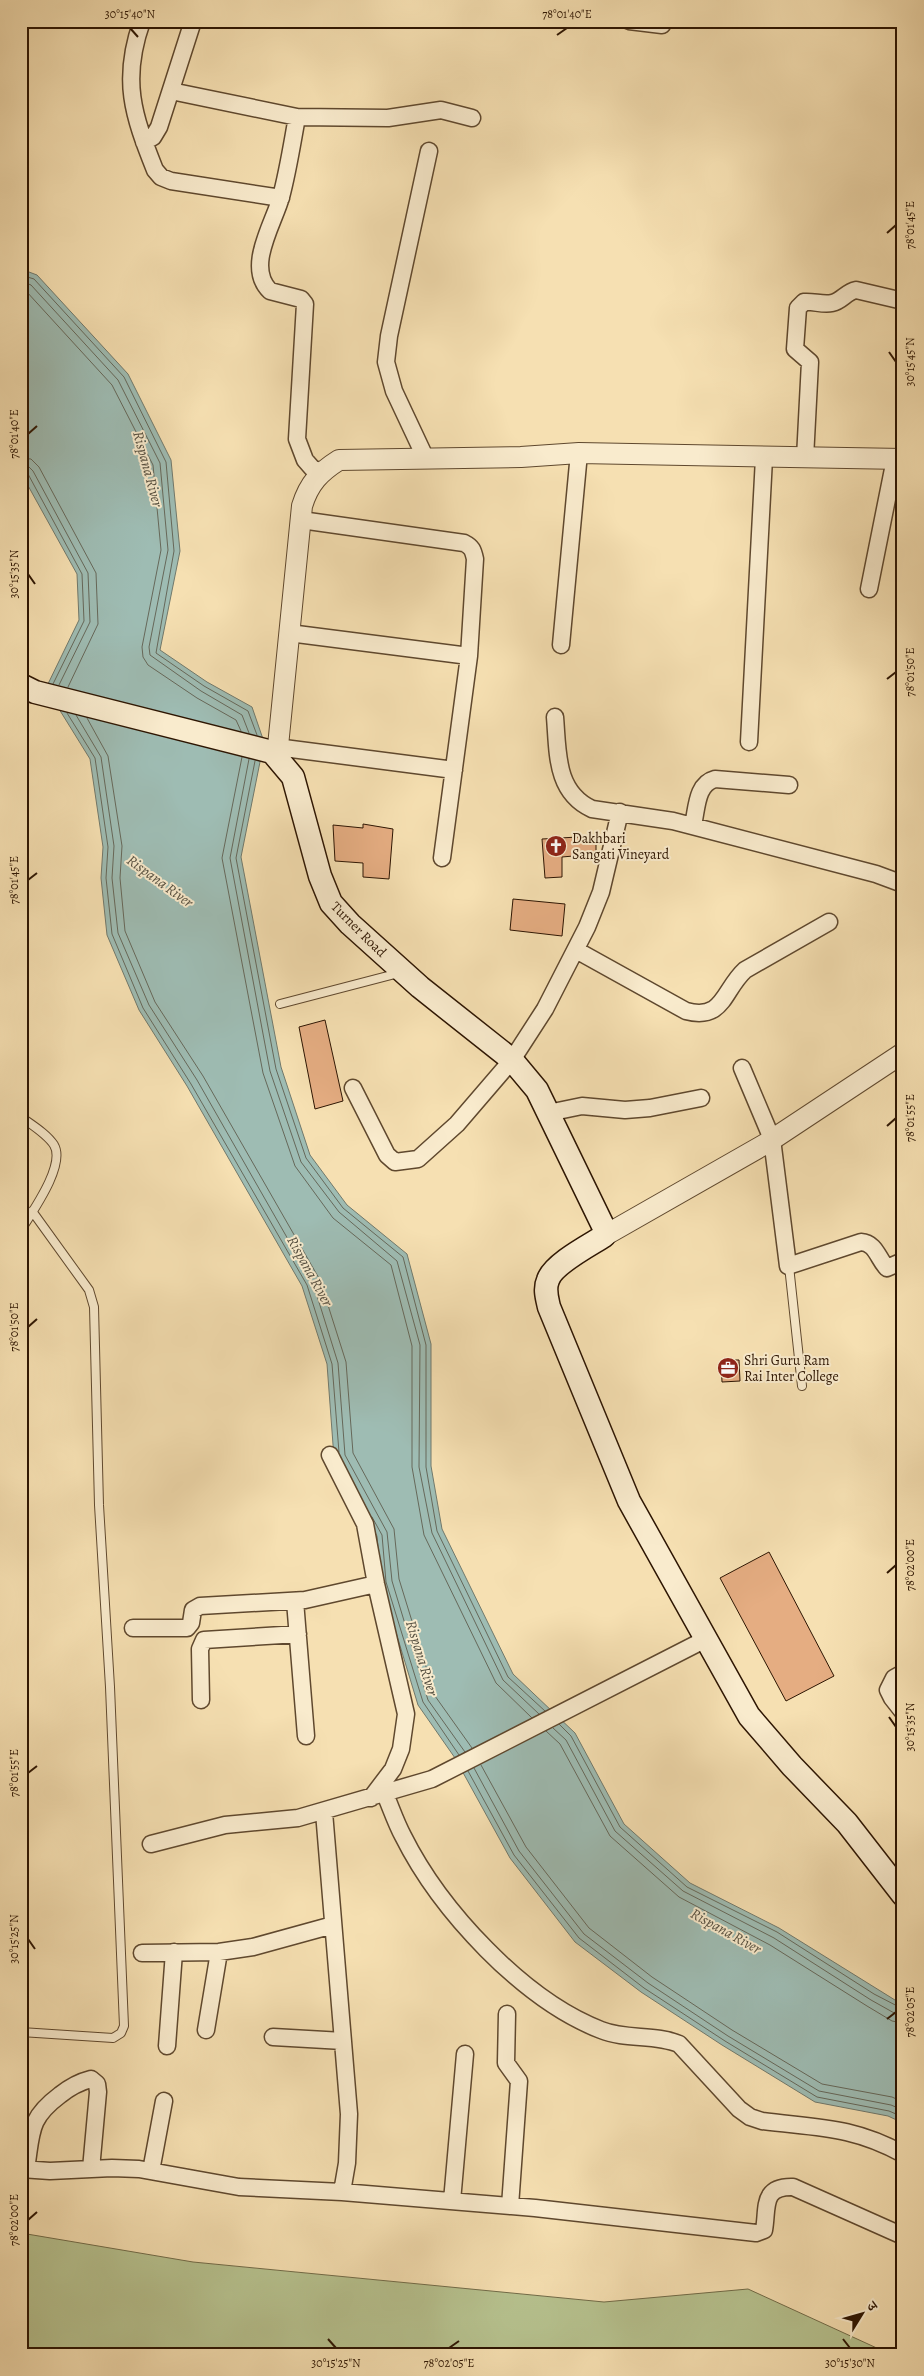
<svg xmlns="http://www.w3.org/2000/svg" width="924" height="2376" viewBox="0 0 924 2376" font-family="Alegreya,'Noto Serif Devanagari',serif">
  <rect width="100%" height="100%" fill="#f6e0b2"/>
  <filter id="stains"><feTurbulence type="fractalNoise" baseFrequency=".004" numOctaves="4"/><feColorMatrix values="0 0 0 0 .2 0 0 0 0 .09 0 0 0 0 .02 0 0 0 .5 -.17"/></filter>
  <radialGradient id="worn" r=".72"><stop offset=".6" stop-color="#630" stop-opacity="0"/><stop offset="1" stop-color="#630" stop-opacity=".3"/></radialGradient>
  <!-- green -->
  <path fill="#b7c390" stroke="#726c49" d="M21 2233 193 2262 604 2302 748 2289 892 2355H21Z"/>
  <!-- water -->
  <path fill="#9ebcb3" stroke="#71796c" d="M21 269 37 275 128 374 171 460 180 551 160 650 207 682 252 707 264 742 241 857 281 1067 310 1155 347 1205 407 1254 431 1344V1466L442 1529 513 1674 575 1733 624 1824 690 1883 779 1928 903 2005V2123L888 2116 815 2102 722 2045 641 1992 575 1942 510 1858 455 1758 418 1705 381 1583 377 1536 334 1458 327 1364 302 1286 187 1086 139 1010 107 935 101 878 103 847 90 759 46 688 79 620 77 574 21 473Z"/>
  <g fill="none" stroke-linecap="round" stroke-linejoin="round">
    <!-- shore -->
    <path stroke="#66685a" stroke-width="1" d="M21 275 34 279 124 377 166 462 174 551 156 653 204 686 248 711 257 735
      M21 281 31 285 118 380 160 463 168 550 149 647 150 655 201 691 242 715 249 733
      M21 289 26 291 112 385 153 465 161 550 142 647 143 657 148 665 197 698 236 720 241 731
      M21 458 31 459 39 467 96 573 98 624 68 687
      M21 465 28 466 33 471 88 573 90 622 59 685
      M21 471 28 474 82 574 84 621 53 684
      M67 713 95 758 108 847 106 878 112 934 143 1008 191 1084 307 1285 332 1364 339 1452
      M76 715 101 757 114 846 112 878 118 933 149 1005 197 1080 313 1283 338 1363 345 1455 387 1532 392 1581 428 1700 465 1752
      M87 718 108 756 122 846 120 878 125 931 155 1002 203 1076 320 1280 346 1362 353 1453 394 1529 399 1579 435 1696 472 1748
      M242 757 222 858 263 1073 295 1166 333 1218 391 1265 412 1346V1467L424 1535 496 1683 532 1718
      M249 759 230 858 270 1071 301 1162 339 1212 397 1261 420 1345 419 1467 432 1533 503 1680 539 1714
      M255 761 236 858 276 1069 306 1158 343 1208 403 1257 426 1345V1467L437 1531 508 1677 545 1711
      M372 1517 382 1535 386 1582 423 1702 459 1755
      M559 1724 571 1736 620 1827 687 1887 777 1932 874 1994 903 2009
      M553 1728 566 1740 615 1831 683 1891 774 1938 871 2000 896 2014 903 2015
      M546 1731 560 1744 610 1836 679 1897 770 1945 867 2006 892 2021 903 2023
      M481 1765 526 1847 589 1928 652 1977 732 2030 822 2084 892 2097 903 2102
      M474 1768 519 1851 584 1934 648 1983 728 2036 819 2091 891 2105 903 2110
      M468 1771 514 1855 579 1938 644 1988 725 2041 817 2097 889 2111 903 2117"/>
  </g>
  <!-- building -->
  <path fill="#e5ad82" stroke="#2d1502" d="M363 824 393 829 389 879 363 877V863L335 861 333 825 363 828Z
    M596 836V854L562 857V877L545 878 542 839Z
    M513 899 565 904 562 936 510 930Z
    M325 1020 343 1101 315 1109 299 1027Z
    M721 1360H739L740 1381 722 1382Z
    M769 1552 834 1676 786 1701 720 1578Z"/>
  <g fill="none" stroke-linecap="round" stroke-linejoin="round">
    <!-- service casing -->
    <g stroke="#5f482e" stroke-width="10">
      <path id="service" d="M280 1004 399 973
        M21 1117C32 1125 47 1134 54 1145 66 1165 32 1212 21 1230
        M789 1266 802 1386
        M21 2032 113 2038 121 2033 124 2026 110 1687 99 1505 94 1307 89 1290 32 1211"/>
    </g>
    <!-- minor casing -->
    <g stroke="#5f482e" stroke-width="19">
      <path id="minor" d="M142 21C121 80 133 115 155 170L161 177 171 181 281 198
        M629 21 662 25
        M171 91 297 117 388 118 441 110 472 118
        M297 117C292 144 288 171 281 197 274 223 245 267 270 291L301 299 305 304 297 439 305 460 312 468 320 472
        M144 142 153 137 159 127 193 21
        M425 457 394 391 386 362 389 336 429 151
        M805 458 810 362 795 349 798 308 804 302C813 301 823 305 832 303 842 301 846 292 856 290L903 301
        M301 520 464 543C472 547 473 550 475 559L469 656 442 858
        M869 589 895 459
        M289 633 469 656
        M561 645 579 453
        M555 717C558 752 555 792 592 809L673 821 876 874 903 884
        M749 742 764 458
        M276 747 454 770
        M693 825C697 809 696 784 715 779L789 785
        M576 950 686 1011C724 1021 723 990 745 970L829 922
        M742 1068 772 1139 788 1266 861 1242C876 1243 878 1259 887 1268L903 1261
        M353 1088 387 1155 395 1162 418 1159 457 1124 512 1060 545 1009 587 927 601 892 620 812
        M548 1113 582 1106 625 1110 650 1108 701 1098
        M330 1455 365 1524 376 1584 406 1714 401 1749 393 1769 371 1798
        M295 1601 306 1736
        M133 1628H187L191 1623 193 1610 200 1606 305 1600 376 1584
        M903 1673 894 1678 888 1690 892 1698 903 1712
        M201 1700 200 1649 204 1640 298 1634
        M385 1794C391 1808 396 1823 403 1836 440 1910 523 2000 601 2030 626 2040 655 2034 679 2044L739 2109 750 2117 762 2121C817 2128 852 2126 903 2154
        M324 1812 349 2114 347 2163 342 2192
        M151 1844 225 1825 298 1818 432 1779 706 1639
        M142 1953 219 1952 253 1947 333 1925
        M507 2014 506 2063 519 2081 510 2206
        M206 2030 219 1952
        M273 2037 343 2041
        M167 2046 174 1952
        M21 2169 50 2171 112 2168 139 2169 239 2187 342 2192 535 2208 756 2233 764 2230C768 2208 761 2186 793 2187L903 2236
        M26 2169C32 2132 28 2119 60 2095 70 2087 79 2082 91 2079L97 2084 98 2092 91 2169
        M151 2171 164 2101
        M452 2201 465 2054"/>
    </g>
    <!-- tertiary casing -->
    <g stroke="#5f482e" stroke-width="22">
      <path id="tertiary" d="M277 756 302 506C309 483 320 472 339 460L521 457 579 453 903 459
        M604 1236 767 1143 903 1053"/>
    </g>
    <!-- secondary casing -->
    <g stroke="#2d1502" stroke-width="25">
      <path id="secondary" d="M21 685 35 692 272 752 293 777 320 876 331 903 350 924 420 987 512 1060 537 1090 606 1232 604 1236C590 1245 553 1264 548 1280 544 1289 547 1298 549 1307L629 1501 749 1716 792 1766 847 1823 903 1895"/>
    </g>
    <!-- service -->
    <use href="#service" stroke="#f9ebcd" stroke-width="8"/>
    <!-- minor -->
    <use href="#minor" stroke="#f9ebcd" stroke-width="16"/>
    <!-- tertiary -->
    <use href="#tertiary" stroke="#f9ebcd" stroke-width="20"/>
    <!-- secondary -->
    <use href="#secondary" stroke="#f9ebcd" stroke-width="22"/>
  </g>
  <!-- ticks -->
  <path fill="none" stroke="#2d1502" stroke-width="2" d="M130 28 138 37M557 35 567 28M887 233 896 225M889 352 896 362M28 434 37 426M28 574 35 584M887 679 896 672M28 880 37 873M887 1126 896 1118M28 1327 37 1319M887 1573 896 1565M889 1717 896 1727M28 1773 37 1766M28 1939 35 1949M887 2019 896 2012M28 2220 37 2212M328 2339 336 2348M843 2339 850 2348M449 2348 459 2341"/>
  <!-- icons -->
  <defs>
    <g id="church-disc" transform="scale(1.125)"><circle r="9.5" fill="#8f2418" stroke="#f9ebcd"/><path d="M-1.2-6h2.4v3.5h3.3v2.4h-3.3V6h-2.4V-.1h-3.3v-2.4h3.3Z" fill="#fff"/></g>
    <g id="office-disc" transform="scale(1.125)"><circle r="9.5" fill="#8f2418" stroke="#f9ebcd"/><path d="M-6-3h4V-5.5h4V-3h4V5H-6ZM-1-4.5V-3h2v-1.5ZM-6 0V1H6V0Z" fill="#fff"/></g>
  </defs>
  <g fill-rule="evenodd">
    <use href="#church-disc" x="556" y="846"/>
    <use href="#office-disc" x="728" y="1368"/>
  </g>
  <g text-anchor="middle" stroke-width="4" stroke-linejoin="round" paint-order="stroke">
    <!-- poi labels -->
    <g font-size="14" fill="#2d1502" stroke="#f9ebcd" text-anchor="start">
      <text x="572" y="843">Dakhbari<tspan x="572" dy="16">Sangati Vineyard</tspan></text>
      <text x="744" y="1365">Shri Guru Ram<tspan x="744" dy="16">Rai Inter College</tspan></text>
    </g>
    <!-- street labels -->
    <g font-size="14" fill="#2d1502" stroke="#f9ebcd">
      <text transform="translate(359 929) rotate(45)" y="5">Turner Road</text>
    </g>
    <!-- water labels -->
    <g font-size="15" font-style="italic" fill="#554f40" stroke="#f9ebcd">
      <text transform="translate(148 469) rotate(75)" y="5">Rispana River</text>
      <text transform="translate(160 881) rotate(36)" y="5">Rispana River</text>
      <text transform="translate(310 1271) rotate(61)" y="5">Rispana River</text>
      <text transform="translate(422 1658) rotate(73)" y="5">Rispana River</text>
      <text transform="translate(726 1931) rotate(29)" y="5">Rispana River</text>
    </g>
  </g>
  <!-- margin -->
  <rect width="924" height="2376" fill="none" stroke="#f6e0b2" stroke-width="55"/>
  <!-- north arrow -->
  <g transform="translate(862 2314) rotate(53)" stroke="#f9ebcd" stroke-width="4" paint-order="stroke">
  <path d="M0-4L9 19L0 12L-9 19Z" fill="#2d1502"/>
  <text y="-8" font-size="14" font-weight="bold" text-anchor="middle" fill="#2d1502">उ</text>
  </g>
  <rect x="28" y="28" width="868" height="2320" fill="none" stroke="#2d1502" stroke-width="2"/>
  <g font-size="12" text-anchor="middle" fill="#2d1502">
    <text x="130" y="18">30°15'40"N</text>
    <text x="567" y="18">78°01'40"E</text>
    <text transform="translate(910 225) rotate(-90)" y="4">78°01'45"E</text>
    <text transform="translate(910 362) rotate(-90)" y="4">30°15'45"N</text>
    <text transform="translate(14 434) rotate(-90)" y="4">78°01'40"E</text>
    <text transform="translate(14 574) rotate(-90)" y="4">30°15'35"N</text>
    <text transform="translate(910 672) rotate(-90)" y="4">78°01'50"E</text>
    <text transform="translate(14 880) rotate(-90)" y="4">78°01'45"E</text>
    <text transform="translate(910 1118) rotate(-90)" y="4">78°01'55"E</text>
    <text transform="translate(14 1327) rotate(-90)" y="4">78°01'50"E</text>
    <text transform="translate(910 1565) rotate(-90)" y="4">78°02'00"E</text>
    <text transform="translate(910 1727) rotate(-90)" y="4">30°15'35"N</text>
    <text transform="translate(14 1773) rotate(-90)" y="4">78°01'55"E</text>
    <text transform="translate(14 1939) rotate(-90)" y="4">30°15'25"N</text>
    <text transform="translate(910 2012) rotate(-90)" y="4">78°02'05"E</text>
    <text transform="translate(14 2220) rotate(-90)" y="4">78°02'00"E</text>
    <text x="336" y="2367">30°15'25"N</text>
    <text x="449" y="2367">78°02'05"E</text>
    <text x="850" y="2367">30°15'30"N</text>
  </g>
  <rect width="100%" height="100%" filter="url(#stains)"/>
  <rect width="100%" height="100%" fill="url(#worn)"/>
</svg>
